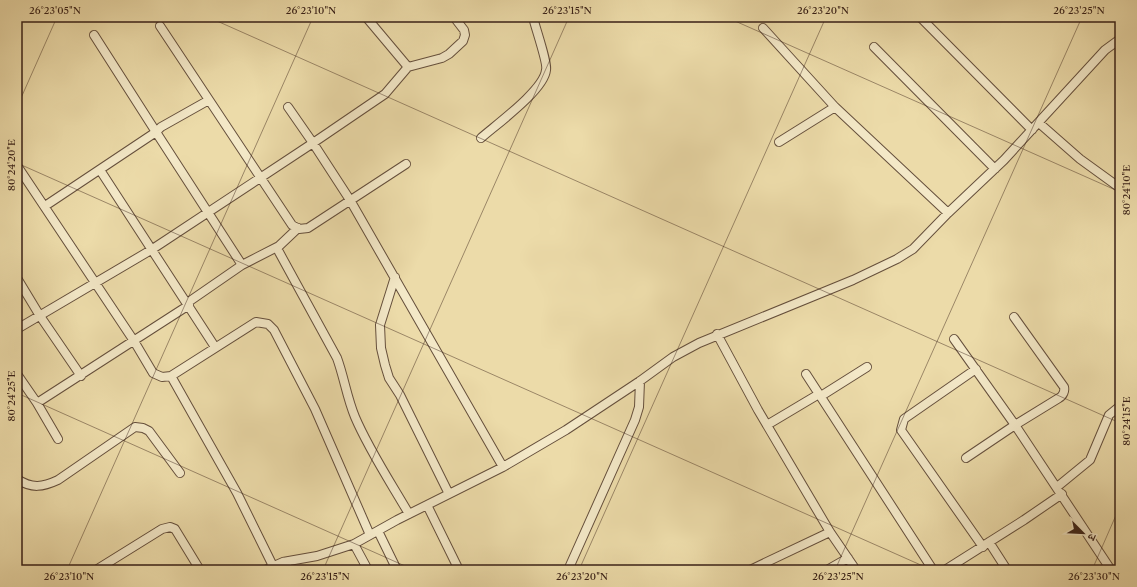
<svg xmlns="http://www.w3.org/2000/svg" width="1137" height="587" viewBox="0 0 1137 587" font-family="'Libre Caslon Text','Noto Serif Devanagari',serif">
  <rect width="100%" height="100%" fill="#ecdba9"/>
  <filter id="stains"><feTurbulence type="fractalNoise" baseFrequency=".005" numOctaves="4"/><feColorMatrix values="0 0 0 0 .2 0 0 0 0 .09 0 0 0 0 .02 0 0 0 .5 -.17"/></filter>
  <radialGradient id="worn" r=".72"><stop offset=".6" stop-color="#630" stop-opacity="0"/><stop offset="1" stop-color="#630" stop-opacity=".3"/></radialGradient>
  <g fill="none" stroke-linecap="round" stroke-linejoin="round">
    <!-- street casing -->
    <g stroke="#654f3c" stroke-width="10">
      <path id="street" d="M366 17 408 67
        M920 17 1032 130
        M160 26 292 225 299 229 308 228 406 164
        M763 28 835 107 948 213
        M874 47 995 169
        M209 100 161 127 156 132 242 265
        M288 107 313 143 350 200 503 467
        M1039 123 1080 159 1120 188
        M481 138C497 124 544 90 546 70 548 63 535 27 533 17
        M779 142 835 107
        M18 167 134 341 153 373 162 377 171 376 237 493 273 566
        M100 170 215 347
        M45 206 156 132 94 35
        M279 252 337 358C344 377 347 398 355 417 369 450 391 483 409 514
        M395 277 380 325 381 348 385 365 389 378 400 395 449 494
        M17 278 40 316 81 376
        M187 303 242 265 279 246 298 228
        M17 329 151 250 313 143 385 94 408 67 442 58 449 54 463 41 465 35 464 30 454 17
        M717 334 758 410 830 532 856 570
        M954 339 1015 425 1111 570
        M976 369 904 419 901 430 983 547
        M17 374 37 403 189 305
        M806 374 933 570
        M171 376 256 322 268 324 274 330 315 409 370 535
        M821 396 867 367
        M37 403 58 439
        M767 425 819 394
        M966 458 1015 425 1059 398C1063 396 1065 391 1064 387L1014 317
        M17 479C32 489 43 487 58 480L135 427 143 428 149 431 180 473
        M1057 487 1090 460 1109 415 1120 406
        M427 505 459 570
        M378 531 397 570
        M989 542 1007 570
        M354 544 368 570
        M283 562 290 570
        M96 570 162 529 170 527 175 529 200 570
        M265 570 283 562 317 556 354 544 397 520 503 467 566 430 640 381 673 357 699 343 853 280 897 259 913 249 948 213 1004 160 1105 50 1120 39
        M568 570 635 420 639 407 640 381
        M750 570 830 532
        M827 570 848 558
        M945 570 1024 520 1062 494"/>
    </g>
    <!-- street -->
    <use href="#street" stroke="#f3e8c7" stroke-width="8"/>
  </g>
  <!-- ticks -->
  <path fill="none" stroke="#382017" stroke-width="1" stroke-opacity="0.45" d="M208 17 1120 423M726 17 1120 192M17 107 57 17M17 163 932 570M17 393 414 570M67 570 313 17M323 570 569 17M579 570 826 17M835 570 1082 17M1092 570 1120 506"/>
  <!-- margin -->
  <rect width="1137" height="587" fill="none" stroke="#ecdba9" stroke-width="44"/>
  <!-- north arrow -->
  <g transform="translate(1083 533) rotate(114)" stroke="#f3e8c7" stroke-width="3" paint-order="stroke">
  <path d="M0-3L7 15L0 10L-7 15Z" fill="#382017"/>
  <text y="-6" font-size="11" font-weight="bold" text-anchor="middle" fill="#382017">उ</text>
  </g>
  <rect x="22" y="22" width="1093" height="543" fill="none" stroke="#382017" stroke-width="1.5"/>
  <g font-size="10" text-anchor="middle" fill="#382017">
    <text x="55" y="14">26°23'05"N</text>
    <text x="311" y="14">26°23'10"N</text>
    <text x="567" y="14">26°23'15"N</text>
    <text x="823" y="14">26°23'20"N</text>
    <text x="1079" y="14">26°23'25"N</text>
    <text transform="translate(11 165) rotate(-90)" y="4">80°24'20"E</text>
    <text transform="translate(1126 190) rotate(-90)" y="4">80°24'10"E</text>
    <text transform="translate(11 396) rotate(-90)" y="4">80°24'25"E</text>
    <text transform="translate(1126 421) rotate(-90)" y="4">80°24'15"E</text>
    <text x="69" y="580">26°23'10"N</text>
    <text x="325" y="580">26°23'15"N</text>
    <text x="582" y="580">26°23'20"N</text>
    <text x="838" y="580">26°23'25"N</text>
    <text x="1094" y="580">26°23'30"N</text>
  </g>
  <rect width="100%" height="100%" filter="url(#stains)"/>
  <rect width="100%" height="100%" fill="url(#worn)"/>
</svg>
